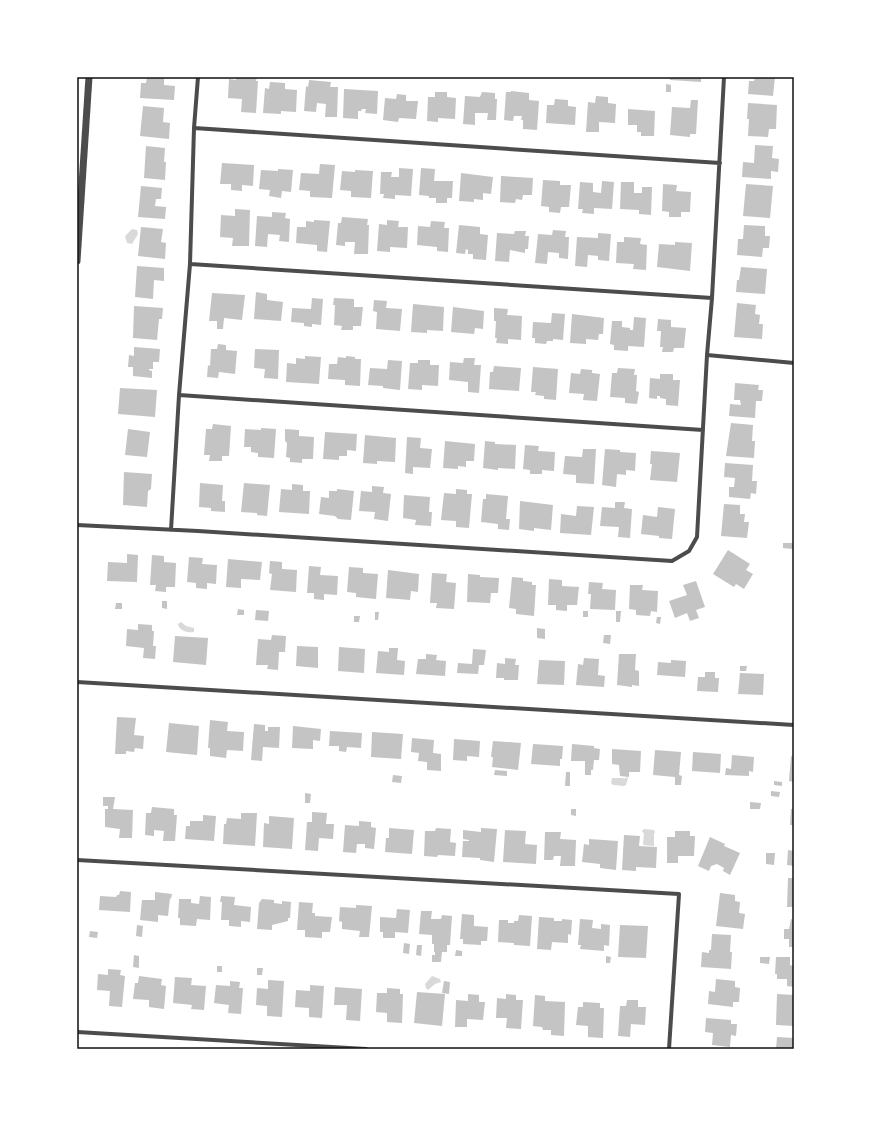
<svg xmlns="http://www.w3.org/2000/svg" width="871" height="1126" viewBox="0 0 871 1126" font-family="'Source Serif 4',serif">
  <rect width="100%" height="100%" fill="#fff"/>
  <!-- water -->
  <path fill="#d9d9d9" d="M132 229 137 230 138 234 132 244 127 243 125 236Z
    M181 622 186 626 194 628V632C188 633 179 631 178 624Z
    M626 777 628 778 626 785 624 786 613 785 611 783 612 778H623L625 779Z
    M644 829 654 830 655 832 654 834V846L643 845 644 834 642 831Z
    M432 976 440 979 441 982 435 984 428 990 426 988 425 984Z"/>
  <!-- building -->
  <path fill="#c4c4c4" d="M147 77H164V85L175 86 174 100 140 98 141 83H146Z
    M236 77H257L256 81H258L256 113 241 112 242 99 228 98 229 79 236 80Z
    M670 77H701V82L670 80Z
    M755 77H775L773 96 748 94 749 81H754Z
    M309 80 331 82 330 87H338L337 117H325L326 104 317 103 316 112 304 111 306 86 308 87Z
    M270 82 285 83V89L297 90 296 112 281 111V114L263 113 265 88 269 89Z
    M666 84 671 85V92H666Z
    M344 89 378 91 377 114 365 113 366 109H362L361 111H358V119L343 118Z
    M511 91 529 93V100L539 101 537 130 523 129V120H521L522 116H514L513 121 504 120 506 92H511Z
    M435 92H447V97L456 98 455 119 438 118V122L427 121 428 97H435Z
    M482 92 495 93V99H497L496 120H487L488 113H475V125L463 124 465 96 480 97Z
    M397 94 406 95V101H418L416 119 399 118 398 122 383 120 385 98 396 99Z
    M596 96 608 97V103L616 104 615 123 599 122V132H586L588 102 595 103Z
    M555 99 568 100V106L576 107 575 125 546 123 547 105H554Z
    M691 100H698L696 134H690V137L670 135 672 107 690 108Z
    M748 103 777 105 776 129H769L768 137 748 136 749 119H747Z
    M143 106 164 108 163 122 170 123 169 139 140 136Z
    M628 109 655 111 654 136H641V132H637V125H628Z
    M755 145 773 146 772 158 779 159 778 172 771 171V179L742 177 743 162 754 163Z
    M146 146 165 148 164 162H166L165 180 144 178Z
    M222 163 254 165 253 186 242 185V191L231 190V184H220Z
    M320 164 335 165 332 198 310 197V191L299 190 301 173 319 174Z
    M399 168 413 169 411 196 395 195V199L383 198 384 194H380L381 172H392L391 177H399Z
    M421 168 435 169 434 181H453L452 198H447V203H436V198H429V196L419 195Z
    M278 169 293 170 291 192 282 191 281 198 269 196 270 190 259 189 261 170 278 171Z
    M355 170 373 171 371 198 351 197V191L340 190 342 171 355 172Z
    M461 173 493 177 491 194 483 193V200L474 199V202L459 201Z
    M501 176 533 178 532 195H523L522 200 516 199 515 203 500 202Z
    M543 180 560 181V185H571L569 207H561L560 213 549 212V207L541 206Z
    M602 181 614 182 612 209 594 208V214L582 213 583 209H578L580 182 593 183V192L601 193Z
    M621 182H634V193H642V187H652L651 215 639 214V210L620 209Z
    M663 184 677 185 676 191 691 192 690 212H681V217H669V212L662 211Z
    M746 184 773 186 770 218 743 216Z
    M141 186 162 188 161 199H156L155 206 166 207 165 219 138 217Z
    M235 209 250 210 249 246H232L233 238 220 237 221 215 235 216Z
    M272 212 286 213 285 218 290 219 289 242 279 241 280 235 268 234 267 247 255 246 257 216 272 217Z
    M342 217 368 219 367 225H369L368 254H354L355 242H345V246L336 245 338 223H341Z
    M314 220 330 221 327 252 317 251V245L296 243 297 227H306V221L314 222Z
    M387 220 399 221 398 227H408L407 248 390 247V252L377 251 379 224 387 225Z
    M431 221 445 222 444 228H449L448 252 437 251V247L417 245 418 226 430 227Z
    M459 225 480 227V234L488 235 486 260 473 259V254H468V250L466 249 465 254 456 253Z
    M744 225 765 226V236H770L769 248H763L762 257 737 255 738 239H743Z
    M141 227 163 229 161 242 166 243 165 259 138 256Z
    M553 230 566 231 565 237H569L568 259 559 258V253L548 252 547 264 535 263 538 234 552 235Z
    M515 231H526L525 236H529L528 249H525V253L510 250 509 262 495 261 497 233 514 234Z
    M598 233 611 234 609 261 598 260V256L588 255 587 267 575 266 577 237 598 238Z
    M624 237 641 238 640 244 647 245 646 270 633 269 634 264 616 263 617 242H624Z
    M675 242 692 243 690 271 657 267 659 244 675 245Z
    M137 266 164 268V281L154 280 153 299 135 297Z
    M741 267 767 269 765 294 736 292 737 280H739Z
    M256 292 267 294V300L283 302 281 321 254 319Z
    M212 293 245 295 242 320 224 318 223 329H217V321H209Z
    M312 298 323 299 321 325 312 324V327L304 326V323L291 322 292 308 311 309Z
    M334 298 354 299V307H363L361 326H353V330H341L342 326 334 325 335 305H333Z
    M374 300 387 301 386 308 402 309 400 331 376 329 377 312 373 311Z
    M737 303 756 305 755 314 760 315 759 324H763L762 339 734 337Z
    M413 304 444 307 443 331 427 330V333L411 332Z
    M134 306 163 308 162 319H159L157 340 133 338Z
    M453 307 484 311 483 329 475 328 474 334 451 332Z
    M494 308 508 309 507 315 522 316 521 340 508 339V344L496 343 497 338H495L496 321H494Z
    M552 313 565 314 563 340 553 339V341H547L546 344 535 343V338H532L533 322 551 323Z
    M572 314 604 318 603 334H599L598 340 586 339V344L570 343Z
    M634 317 646 318 644 347 628 346V351L614 350V345L610 344 612 321H622V327L630 328V330H633Z
    M658 319 671 320V327L686 328 684 348H674L673 352H662L663 347H660L661 331H657Z
    M218 344 226 345V350L237 351 235 374 219 372 218 378 207 377 208 365 210 366 211 349H217Z
    M134 347 160 349 159 362H153V369H149V370L152 371V378L133 376V367H128L129 355 134 356Z
    M255 349 279 350 278 379 264 378 265 369 254 368Z
    M305 356 321 357 319 384 286 382 287 363 296 364V358L305 359Z
    M346 356 355 357V359H361L360 386 345 385V380L328 379 329 364H337L338 357 346 358Z
    M464 358H475L474 365H481L479 393 468 392V382L449 380 450 362 463 363Z
    M388 360 402 361 400 390 383 388V386L368 385 370 368 387 369Z
    M418 360H430V365H439L438 386 422 385V390L408 389 410 363H418Z
    M494 366 521 368 519 391 489 389 490 372H493Z
    M533 367 558 369 556 400 544 399V396L535 395 536 392H531Z
    M618 368 635 369 634 375H637L636 391 639 392 637 404 625 403V398L610 397 612 373H617Z
    M581 369 592 370V373L600 374 597 401 583 400 584 394 569 393 571 373 580 374Z
    M660 374H673V380H680L678 406 666 405V399L660 398V396H657V399L649 398 650 378 660 379Z
    M735 383 759 385 758 390H763L762 401H756L755 418 729 416 730 404 741 405 740 400H734Z
    M120 388 157 390 155 417 118 414Z
    M731 423 753 425 752 441H755L754 458 726 456Z
    M213 424 231 426 229 456H222V461H209L210 455H204L206 429H212Z
    M261 428 276 429 274 458 258 457V453L251 452V447H244L245 429 261 430Z
    M128 429 150 432 147 457 125 455Z
    M285 429 299 430V436L314 437 313 459H302V463L290 462V458L286 457 287 443 285 441Z
    M325 432 357 434 356 451 347 450V456H339V460L323 459Z
    M365 435 396 438 395 462 377 461V464L363 463Z
    M407 437 421 438 420 448 432 449 430 468 413 467V474L405 473Z
    M445 441 475 444 474 461H466V467L458 466V469L443 468Z
    M485 441 495 442V444L516 445 515 469 498 468V470L483 468Z
    M525 445 539 446 538 451 555 452 554 471 542 470V474H530V470L523 469Z
    M583 449H596L594 484 576 483V475L563 474 565 456 582 457Z
    M605 449 620 450V452L636 453 635 471 626 470V475L617 474 616 487 602 485Z
    M651 451 680 453 677 482 650 480 652 464H650Z
    M725 463 753 465 752 481H757L756 494 751 493 750 499 729 497V487H734L735 478 724 477Z
    M124 472 152 474 151 489 148 491 147 507 123 505Z
    M200 483 223 485 222 501H225V512L211 511V508L199 507Z
    M244 483 270 485 267 516 257 515V513L241 512Z
    M292 484 303 485V491H310L309 514 279 512 281 489 292 490Z
    M372 486 384 487 383 493 391 494 388 521 374 519 375 512 359 511 361 491 372 492Z
    M337 489 354 491 351 520 338 519 335 516 319 514 321 497 329 498V491H337Z
    M456 489 467 490V494H472L469 528 456 527V521L441 520 444 493 456 494Z
    M486 494 508 496 506 519H510L509 530 498 529V524L481 522 483 499H486Z
    M404 495 430 497 429 512H432L431 526 415 525 416 520 403 518Z
    M520 501 553 505 551 530 534 528V531L519 529Z
    M615 502H625L624 508 632 509 630 538 618 537 619 527 600 526 602 507 615 508Z
    M724 504 740 505V514H745L744 522H749L747 538 721 536Z
    M577 506 594 507 591 535 560 533 561 514 576 516Z
    M658 507 675 509 672 539 659 538V536L641 534 643 515 657 517Z
    M783 543H793V549L783 548Z
    M728 550 750 564 746 570 753 574 744 589 736 584 734 587 713 574Z
    M127 554 138 555 137 582 107 581 108 562 127 563Z
    M152 555 164 556V562L176 563 175 587H166V592L155 591 156 585H150Z
    M189 557 203 558 202 564 217 565 216 584 207 583V589L196 588V583L187 582Z
    M228 559 262 562 260 580 241 579V588L226 587Z
    M270 561 282 562V569L297 570 296 592 270 590 272 574 269 573Z
    M309 566 321 567 320 575 338 576 337 595 324 594V600L314 599V593H307Z
    M349 567 363 568V573L378 574 376 599 356 597V593L347 592Z
    M388 570 419 574 418 592 411 591 410 600 386 598Z
    M432 573 447 574 446 582 456 583 454 609 436 608 437 603H430Z
    M468 574 480 575V577L499 578 498 593H491L490 603 467 602Z
    M512 577 523 578V581L532 582V585H536L534 616 516 614V609L509 608Z
    M549 579 562 580V586L579 587 577 605H567V611L556 610V605H548Z
    M696 581 705 607 696 610 699 618 690 621 687 613 675 618 669 601 687 595 683 585Z
    M589 582 603 583 602 589 616 590 615 610 590 609 591 594H588Z
    M630 585H643L642 590 658 591 657 612 651 611 650 616 636 615V610L629 609Z
    M162 601H167V609L162 608Z
    M116 603H122V609H115Z
    M238 609 244 610V615H237Z
    M256 610 269 611 268 621 255 620Z
    M583 611H588V617H583Z
    M616 611H621L620 622H616Z
    M375 612H379L378 620H375Z
    M354 616H360L359 622H354Z
    M657 617H661L660 624 656 623Z
    M138 624 152 625V631H154L153 646H156L155 659 143 658 144 648 126 646 127 629 138 630Z
    M537 628 545 629V639L537 638Z
    M272 635 286 636 285 652H279L278 670 267 669 268 665H256L258 639 271 640Z
    M604 635H611L610 644 603 643Z
    M175 636 208 638 206 665 173 662Z
    M297 646 318 647V668L296 666Z
    M339 647 365 649 364 673 338 671Z
    M389 648H398L397 660 405 661 404 675 376 673 378 651 389 652Z
    M473 649 486 650 484 665H479L478 674 457 673 458 663 472 664Z
    M426 654 437 655 436 660 446 661 445 676 416 674 418 659H426Z
    M619 654H636L635 670 639 671V686L632 685V687L617 685Z
    M505 658 516 659 515 665H519L518 680H504V678H496L497 663 505 664Z
    M584 658 599 659 598 675 605 676 604 687 576 685 578 664 583 665Z
    M539 660 565 661 564 685 537 684Z
    M671 660 686 661 685 677 657 675 658 662 671 663Z
    M740 666H747L746 671H740Z
    M705 672H715V678H719L718 692 697 691 698 677H705Z
    M740 673 764 674 763 695 738 694Z
    M117 717 136 718 134 735 144 736 143 749 135 748 134 752 126 751V754H115Z
    M210 720 228 722 227 731 244 732 243 751 227 750 226 758 210 756V748H208Z
    M169 723 199 726 197 755 166 752Z
    M254 724 265 725V731H268V727H280L279 748 263 747 262 761 251 760Z
    M293 726 321 729 320 741 313 740V749L292 748Z
    M330 731 362 733 361 748 347 747 346 752 339 751V746H329Z
    M372 732 403 734 401 759 371 757Z
    M412 738 434 740 433 753 441 754V771L427 770V762L418 761 419 753 411 752Z
    M454 739 480 741 479 757 467 756V761L453 760Z
    M493 741 521 743 518 770 492 767 493 757H491Z
    M533 744 563 746 562 759H560V766L531 764Z
    M572 744 594 746V748L600 749 599 760H594L593 770H591V775H585V761H571Z
    M612 749 641 751 640 772H629V777L620 776 619 765 612 764Z
    M655 750 681 752 679 775 682 776 681 785H675V777L653 775Z
    M693 752 721 754 720 773 692 771Z
    M732 755 754 757 753 772 749 771V776L725 775 726 768 731 769Z
    M791 756 794 757V782L789 781Z
    M495 770 507 771V776L494 775Z
    M566 772H570V786H565Z
    M393 775 402 776 401 783 392 782Z
    M774 781 782 782V786L774 785Z
    M771 791 780 792 779 797 771 796Z
    M305 793 311 794 310 803H305Z
    M103 797H115L113 809 133 810 132 838H119L120 829 105 827V809H108V806H103Z
    M750 802 761 803 760 809H750Z
    M152 807 174 809V815H177L175 841H163L164 831 154 830V836L145 835 146 813H151Z
    M571 809H576V816L571 815Z
    M791 809H794V825H790Z
    M312 812 327 813 326 824H334L333 839 319 838 318 851 305 850 307 822H312Z
    M241 813H257L255 846 223 844 224 824H226L227 818 241 819Z
    M203 815 216 816 214 841 185 839 186 826H190V821H203Z
    M269 816 294 818 292 849 263 847 264 823 269 824Z
    M359 821 371 822V827L376 828 374 849 365 848V844H357L356 853 343 852 345 825 359 826Z
    M389 828 414 830 412 854 385 852 386 838H389Z
    M436 828 451 829 450 842 456 843 455 856 438 855 437 857 424 856 425 831H435Z
    M481 828 497 829 494 862 480 860V858L462 857 463 841H469V840L463 839V830L481 832Z
    M505 830 526 831 525 844 537 845 536 864 503 862Z
    M675 831H690V836H695L694 856H678V863H667V837H675Z
    M545 832H561L560 839 576 840 575 866H560L561 856H554L553 860H544Z
    M624 835 640 836 639 846 657 847 656 868 636 867V871L622 870Z
    M710 837 725 844 724 846 740 853 730 875 723 871 724 868 717 864 711 866 709 871 698 866Z
    M589 839 618 841 616 870 600 868V864L582 862 584 844 589 845Z
    M788 850 794 851V866L787 865Z
    M766 853H775L774 865 766 864Z
    M788 878H794V907H787Z
    M120 891 131 892 130 912 99 910 100 896 116 897 117 895H119Z
    M155 892 172 894 171 899 170 898 168 916 158 915V922L140 920 142 900H155Z
    M720 893 735 895V901L740 902 739 913 745 914 743 929 716 926Z
    M200 896 211 897 210 920 197 919 196 926 180 925V918H178L179 899H191V903L199 904Z
    M221 896 235 897 234 905 251 907 250 922 241 921V927L229 926V920H221L222 902H220Z
    M262 899 274 900V903L282 904V901L291 902 290 918H288V921L272 925V930L257 929 259 903Z
    M299 902 313 903 312 913H315V916L332 917 330 932H322V938L305 937V930H297Z
    M356 905 372 906 369 937H359L360 931 342 929V922L339 921 340 907 356 908Z
    M397 909 410 910 408 933 395 932V938H383V932H380V917L396 918Z
    M421 911H432L431 919H441L442 915 452 916 450 945H447V952H442L441 962H432V955H435V952H434V944H432V935L419 934Z
    M462 914 474 915V926L488 927 487 941H481V945L463 944V939H460Z
    M519 915 532 916 530 946 514 945V943L498 942 499 920H508V923H514V921H518Z
    M539 917 554 918V921H562V919L572 920 571 935 568 934V943L552 942 551 950 537 949Z
    M580 919 593 920 592 928 601 929V924L610 925 609 946 604 945V951L580 949 581 945H578Z
    M791 919 794 920V947H789V939H784V929H789Z
    M137 925 143 926 142 937 136 936Z
    M620 925 648 926 646 958 618 957Z
    M90 931 98 932 97 938 89 937Z
    M712 934 731 935 730 952H732L731 969 701 967 702 952 709 953V950H711Z
    M404 943 410 944 409 954 403 953Z
    M417 945H422L421 956 416 955Z
    M456 950 462 951V956H455Z
    M134 955 139 956V968L133 967Z
    M606 956 611 957 610 963H606Z
    M760 957H770L769 964 760 963Z
    M776 957H790V965L794 966V987L787 986V979H777V974H775Z
    M217 966H222V972H217Z
    M257 968H263L262 975H257Z
    M108 969 121 970 120 975 125 976 122 1007 109 1006 110 991 97 990 98 974 108 975Z
    M139 976 162 979 161 985 166 986 164 1009 149 1007V1000L133 999 135 983H138Z
    M175 977 192 978 191 985 206 986 204 1010 191 1009 192 1005 173 1003Z
    M716 979 735 981V987L740 988 739 1002H733V1007L708 1004 709 991 715 992Z
    M268 980 284 981 282 1017 267 1016V1006L256 1005 257 988 268 989Z
    M230 981 240 982 239 988H243L241 1014 228 1013 229 1005 214 1003 216 985 230 986Z
    M444 981 450 982 449 994 442 993Z
    M310 985 324 986 322 1018 309 1017V1008L295 1007 296 990 310 991Z
    M335 987 362 989 360 1021 346 1020 347 1005H334Z
    M387 988 400 989V994H403L402 1023 387 1022V1013L376 1012 377 993H387Z
    M417 992 445 994 442 1026 414 1023Z
    M468 994 479 995V1002H485L483 1020 467 1019V1027H455L456 1000 468 1001Z
    M506 994 516 995V1000H523L521 1029 506 1028 507 1018H496L497 998 506 999Z
    M777 994 794 995V1026L776 1025Z
    M535 995 545 996V1001L565 1002 564 1036 551 1035V1030H543L542 1027 533 1026Z
    M627 1000H638V1007H646L645 1025 631 1024 630 1037 618 1036 620 1006H626Z
    M583 1002 600 1003V1008H604L603 1038 588 1037V1026L576 1025 578 1007H583Z
    M706 1018 731 1020V1024H737L736 1036 731 1035 730 1047 712 1045 713 1033 705 1032Z
    M777 1037 794 1038V1049H776Z"/>
  <g fill="none" stroke-linecap="round" stroke-linejoin="round">
    <!-- minor -->
    <path stroke="#4c4c4c" stroke-width="4" d="M194 128 720 163
      M190 264 712 298
      M707 355 794 363
      M179 395 703 430
      M77 525 198 531 672 561 689 551 697 537 707 355 712 298 724 77
      M171 530 179 395 190 264 194 128 198 77
      M77 682 794 725
      M77 860 679 894 669 1049
      M77 1032 366 1049"/>
    <!-- tertiary -->
    <path stroke="#4c4c4c" stroke-width="7" d="M77 261 89 77"/>
  </g>
  <!-- border -->
  <rect width="871" height="1126" fill="none" stroke="#ffffff" stroke-width="156"/>
  <rect x="78" y="78" width="715" height="970" fill="none" stroke="#111" stroke-width="1.5"/>
</svg>
